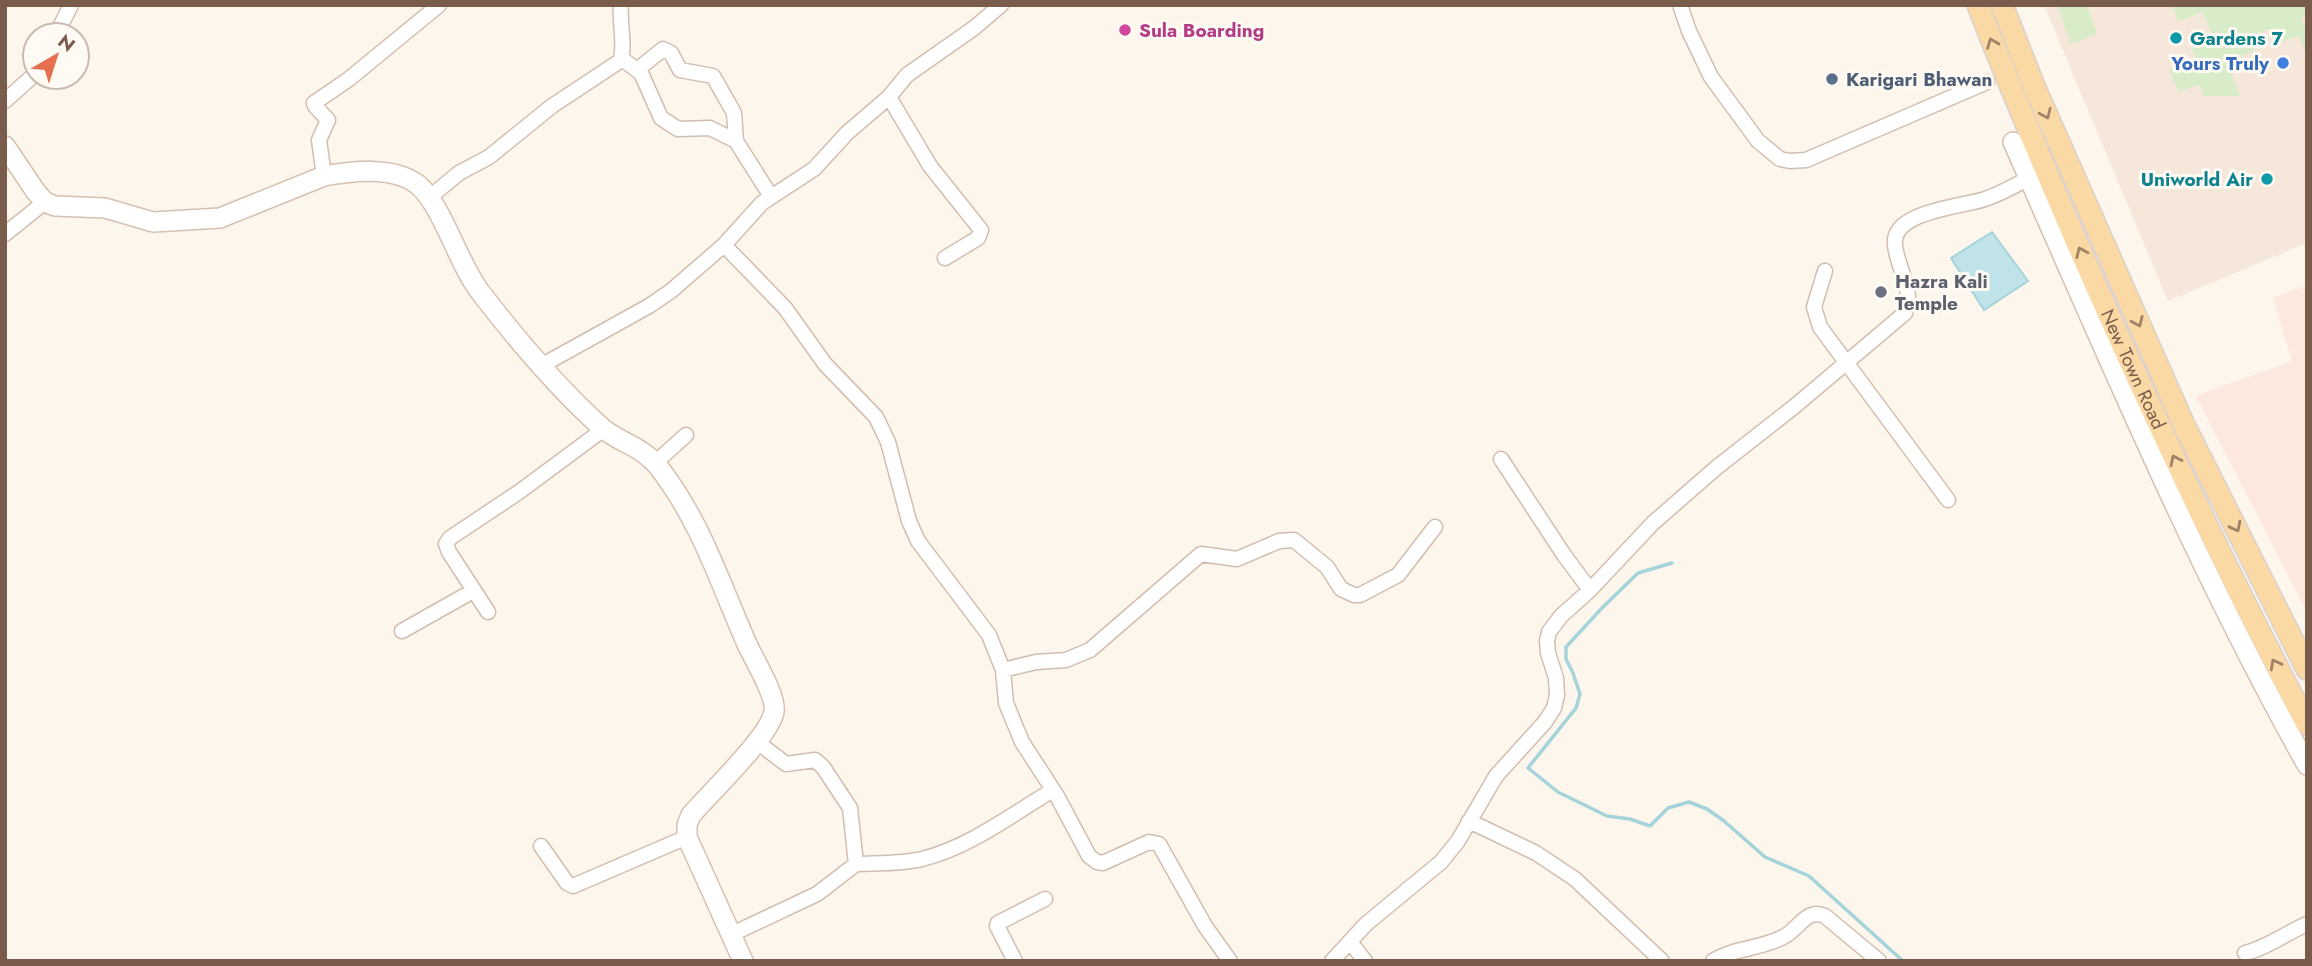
<svg xmlns="http://www.w3.org/2000/svg" width="2312" height="966" viewBox="0 0 2312 966" font-family="Jost,sans-serif">
  <rect width="100%" height="100%" fill="#fdf6ec"/>
  <!-- residential -->
  <path fill="#f5e8da" d="M2044 5H2307V243L2168 301Z"/>
  <!-- commercial -->
  <path fill="#fde8e0" d="M2307 285V612L2196 396 2292 361 2273 298Z"/>
  <!-- green -->
  <path fill="#d8ecc9" d="M2057 5H2087L2097 34 2071 44Z
    M2172 5H2307V15L2301 18 2307 32V56L2299 36 2275 44 2269 29 2249 37 2254 51 2227 61 2240 96H2204L2199 84 2179 92 2169 70 2196 59 2192 48 2214 38 2203 12 2178 21Z"/>
  <!-- water -->
  <path fill="#bfe3e8" stroke="#a5d3da" stroke-width="2" d="M1992 232 2028 281 1984 310 1951 258Z"/>
  <g fill="none" stroke-linecap="round" stroke-linejoin="round">
    <!-- stream -->
    <path stroke="#a5d3da" stroke-width="3.5" d="M1672 563 1638 573 1602 608 1566 647V659L1573 673 1580 694 1576 708 1528 768 1558 792 1607 816 1630 819 1650 826 1668 808 1689 802 1707 809 1724 821 1765 857 1809 876 1903 961"/>
    <!-- street casing -->
    <g stroke="#d1beb0" stroke-width="17">
      <path id="street" d="M1680 5 1689 31 1711 77 1758 141 1780 159 1790 161 1806 160 1987 82
        M56 35 71 5
        M622 59 641 73 661 118 678 129 710 128 736 141 770 195
        M637 70 663 49 671 53 680 70 713 76 734 113 736 141
        M889 97 930 166 981 230 978 238 945 258
        M5 101 35 74
        M324 176 319 140 328 120 315 106 314 103 349 79 439 5
        M430 197 459 173 489 157 552 106 620 61C626 47 619 22 621 5
        M5 234 45 202
        M724 245 785 308 825 364 876 417 888 442 909 521 918 541 989 635 1003 670 1006 703 1022 742 1057 796 1089 856 1097 862 1103 863 1149 842 1159 844 1205 926 1230 961
        M1825 271 1814 307 1820 327 1948 500
        M539 367 649 306 671 291 724 245 762 203 814 169 847 133 889 97 907 75 974 28 1001 5
        M1501 459 1564 555 1590 590
        M655 463 686 435
        M488 612 449 552 446 544 450 538 519 492 604 429
        M402 631 473 591
        M1003 670 1036 662 1066 660 1090 650 1201 554 1237 559 1279 541 1294 540 1327 567 1341 589 1354 595H1360L1398 575 1435 527
        M1469 821 1536 853 1575 879 1662 961
        M541 846 567 883 573 886 687 837
        M856 864C878 863 901 864 922 859 970 847 1011 815 1053 790
        M730 935 817 894 856 864 850 808 823 767 815 760 786 764 757 742
        M1351 943 1365 961
        M2245 953C2267 948 2286 933 2307 924
        M1015 961 997 926 998 923 1045 899
        M1332 961 1366 924 1441 862 1458 841 1496 776 1545 722 1554 708 1557 695 1556 678 1548 653 1547 641 1549 632 1561 616 1590 590 1653 523 1716 468 1795 406 1905 313C1915 290 1897 268 1895 245 1891 211 1962 207 1985 199 2000 194 2014 186 2029 178
        M1713 961C1735 947 1763 949 1785 936 1800 927 1807 908 1825 916L1879 961"/>
    </g>
    <!-- secondary casing -->
    <g stroke="#d6c0b0" stroke-width="22">
      <path id="secondary" d="M2013 142C2106 352 2195 565 2307 765
        M5 146 36 192 45 202 55 206 105 208 153 222 220 218 324 176C353 171 392 166 417 184 442 204 458 264 481 293 517 340 556 386 601 427 618 442 641 446 657 465 701 521 719 581 747 644 754 660 777 696 774 712 769 737 710 793 691 815L687 825V837L743 961"/>
    </g>
    <!-- primary casing -->
    <g stroke="#dad1cd" stroke-width="24">
      <g id="primary">
        <path id="s1" d="M1978 5C2009 86 2044 166 2078 245 2149 407 2224 567 2307 724"/>
        <path d="M2002 5 2034 86 2184 425 2307 669"/>
      </g>
    </g>
    <!-- street -->
    <use href="#street" stroke="#fff" stroke-width="14"/>
    <!-- secondary -->
    <use href="#secondary" stroke="#fff" stroke-width="19"/>
    <!-- primary -->
    <use href="#primary" stroke="#fbd9a5" stroke-width="21"/>
  </g>
  <!-- one-way arrows -->
  <defs><path id="oneway-chevron" d="M-2-3.5L2.5 0L-2 3.5" fill="none" stroke-width="1.6" stroke-linecap="round" stroke-linejoin="round" transform="scale(1.75)"/></defs>
  <g stroke="#a18267">
    <use href="#oneway-chevron" transform="translate(1992 43) rotate(-111)"/>
    <use href="#oneway-chevron" transform="translate(2046 114) rotate(66)"/>
    <use href="#oneway-chevron" transform="translate(2081 252) rotate(-114)"/>
    <use href="#oneway-chevron" transform="translate(2138 322) rotate(66)"/>
    <use href="#oneway-chevron" transform="translate(2175 460) rotate(-116)"/>
    <use href="#oneway-chevron" transform="translate(2236 527) rotate(63)"/>
    <use href="#oneway-chevron" transform="translate(2275 664) rotate(-118)"/>
  </g>
  <!-- markers -->
  <circle fill="#d1479c" stroke="#fffaf3" stroke-width="2.5" cx="1125" cy="30" r="7"/>
  <g fill="#0f9aa8" stroke="#fffaf3" stroke-width="2.5">
    <circle cx="2176" cy="38" r="7"/>
    <circle cx="2267" cy="179" r="7"/>
  </g>
  <circle fill="#3f7fe0" stroke="#fffaf3" stroke-width="2.5" cx="2283" cy="63" r="7"/>
  <circle fill="#5c6f8a" stroke="#fffaf3" stroke-width="2.5" cx="1832" cy="79" r="7"/>
  <circle fill="#6b7280" stroke="#fffaf3" stroke-width="2.5" cx="1881" cy="292" r="7"/>
  <g text-anchor="middle" stroke-width="6" stroke-linejoin="round" paint-order="stroke">
    <!-- hotel labels -->
    <g font-size="19" font-weight="bold" fill="#b23c85" stroke="#fffaf3" text-anchor="start">
      <text x="1139" y="37">Sula Boarding</text>
    </g>
    <!-- culture labels -->
    <g font-size="19" font-weight="bold" fill="#0d838f" stroke="#fffaf3" text-anchor="start">
      <text x="2190" y="45">Gardens 7</text>
      <text x="2253" y="186" text-anchor="end">Uniworld Air</text>
    </g>
    <!-- shop labels -->
    <g font-size="19" font-weight="bold" fill="#366cbe" stroke="#fffaf3" text-anchor="end">
      <text x="2269" y="70">Yours Truly</text>
    </g>
    <!-- service labels -->
    <g font-size="19" font-weight="bold" fill="#4e5e75" stroke="#fffaf3" text-anchor="start">
      <text x="1846" y="86">Karigari Bhawan</text>
    </g>
    <!-- worship labels -->
    <g font-size="19" font-weight="bold" fill="#5b616d" stroke="#fffaf3" text-anchor="start">
      <text x="1895" y="288">Hazra Kali<tspan x="1895" dy="22">Temple</tspan></text>
    </g>
    <!-- street labels -->
    <g font-size="19" fill="#7a5c4d" stroke="#fffaf3">
      <text dy="7" stroke="none"><textPath href="#s1" startOffset="396">New Town Road</textPath></text>
    </g>
  </g>
  <!-- border -->
  <rect width="2312" height="966" fill="none" stroke="#7a5c4d" stroke-width="14"/>
  <!-- north arrow -->
  <g transform="translate(56 56) rotate(39)"><circle r="33" fill="#fffaf3" stroke="#cabbb1" stroke-width="2"/>
  <path d="M0-5L12 26L0 18L-12 26Z" fill="#e76f51"/>
  <text y="-10" font-size="19" font-weight="bold" text-anchor="middle" fill="#7a5c4d">N</text>
  </g>
</svg>
